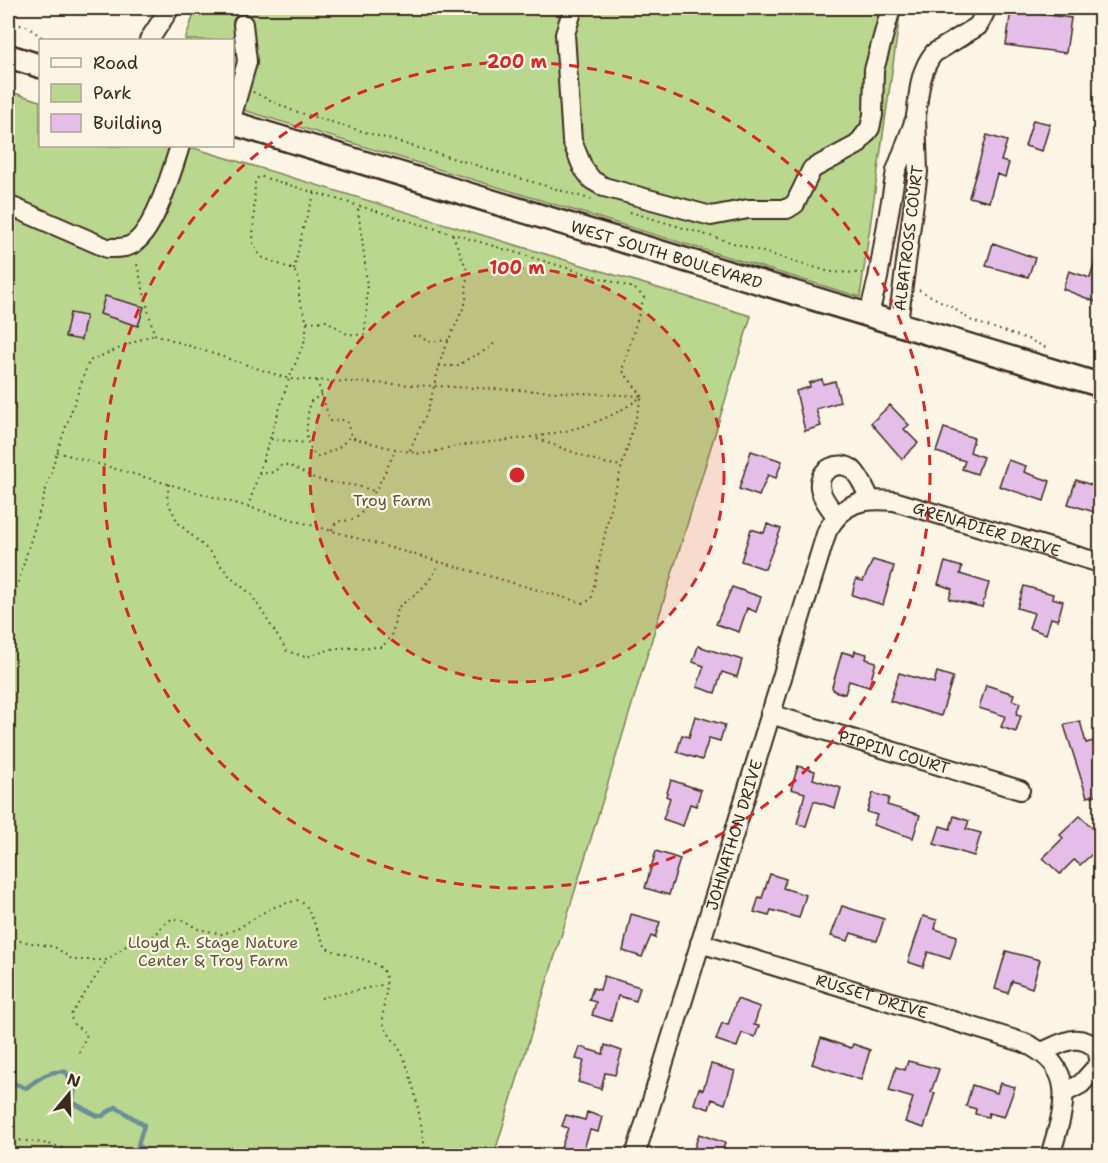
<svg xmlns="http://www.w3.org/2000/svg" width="1108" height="1163" viewBox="0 0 1108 1163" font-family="'Shantell Sans',sans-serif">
  <rect width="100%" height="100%" fill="#fcf5e5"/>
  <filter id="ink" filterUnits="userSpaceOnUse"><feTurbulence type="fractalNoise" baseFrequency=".0167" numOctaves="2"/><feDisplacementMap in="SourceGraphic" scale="12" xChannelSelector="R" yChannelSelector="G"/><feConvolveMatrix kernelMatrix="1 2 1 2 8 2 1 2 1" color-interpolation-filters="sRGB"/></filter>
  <g filter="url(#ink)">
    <!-- green -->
    <path fill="#bad78f" stroke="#7a8056" stroke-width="1.5" d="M196 8H901L860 297 233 107 232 40H185Z
      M8 91 40 101V146H187L751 316 494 1155H8Z"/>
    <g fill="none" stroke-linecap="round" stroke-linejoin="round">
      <!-- stream -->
      <path stroke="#6a8f98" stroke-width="4.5" d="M8 1081 26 1088C38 1079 50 1069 66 1072L75 1088 72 1102 97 1116H102L116 1107 144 1125 138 1145 155 1156"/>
    </g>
    <!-- building -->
    <path fill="#e4bee8" stroke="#3b2a1e" stroke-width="1.5" d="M1011 10 1071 18 1066 53 1006 45Z
      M1033 120 1050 124 1042 151 1025 146Z
      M987 135 1007 141 1001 161 1009 163 1005 177 997 174 989 202 969 197Z
      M993 243 1035 258 1028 277 986 266Z
      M1098 252H1101V304L1063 289 1069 271 1090 278Z
      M105 296 144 307 138 326 100 314Z
      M70 313 86 316 81 340 65 337Z
      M822 379 823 384 835 381 840 402 816 409 821 426 805 431 796 391 810 387 809 383Z
      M890 405 909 425 904 429 918 443 902 459 871 423Z
      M944 428 974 438 970 452 983 457 977 474 962 469 965 461 936 452Z
      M751 451 782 461 776 478 768 475 759 496 739 489Z
      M1008 460 1026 466 1024 472 1050 481 1044 501 999 486Z
      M1076 480 1101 488V514L1068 504Z
      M767 524 781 529 765 569 741 561 751 529 764 533Z
      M873 560 894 566 883 605 852 595 856 579 863 581Z
      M945 562 962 567 960 574 989 583 982 607 949 599 952 589 938 584Z
      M1024 586 1053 594 1052 598 1063 601 1058 620 1051 618 1046 634 1029 628 1034 613 1017 608Z
      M732 587 761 597 756 612 747 608 739 632 716 624Z
      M698 646 742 660 737 677 722 672 715 693 697 687 704 666 693 662Z
      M855 651 867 654 866 659 876 662 869 687 849 681 845 694 834 691 832 687 842 652 854 655Z
      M937 672 953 677 941 716 890 701 899 673 934 683Z
      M986 685 1014 694 1012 700 1020 703 1016 715 1021 716 1016 732 1001 727 1005 716 979 708Z
      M695 716 725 725 720 741 709 738 702 760 677 752 682 735 689 737Z
      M1080 721 1086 743 1101 739V794L1087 797 1064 725Z
      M798 766 815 771 813 779 841 788 835 808 814 801 806 826 797 824 805 793 791 789Z
      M671 780 701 790 696 806 690 804 683 826 663 819 670 798 666 796Z
      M873 793 889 798 887 805 920 815 913 838 873 825 877 815 867 812Z
      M954 816 969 821 966 829 981 833 974 856 934 844 940 826 950 829Z
      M1080 816 1101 836V846L1080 865 1074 860 1060 874 1043 858 1063 838 1060 835Z
      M656 851 680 859 669 895 645 888Z
      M770 874 786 879 783 888 806 895 799 918 771 910 769 916 754 912 759 897 762 898Z
      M842 906 884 919 877 941 851 933 848 941 831 936Z
      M631 914 660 922 655 938 651 936 642 957 623 951Z
      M923 916 937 920 935 929 957 936 950 959 928 952 923 967 908 962Z
      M1006 951 1040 960 1032 988 1012 981 1008 993 995 989Z
      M604 976 640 987 636 1001 618 996 611 1021 592 1015 596 1002 589 1000 593 988 600 990Z
      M737 999 760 1007 754 1025 759 1026 755 1037 742 1033 737 1047 716 1040 722 1023 728 1025Z
      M821 1038 851 1048 853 1044 870 1050 861 1080 812 1064Z
      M605 1045 622 1051 615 1075 605 1073 601 1089 578 1082 584 1061 576 1059 580 1047 603 1054Z
      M908 1061 939 1069 931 1092 935 1093 924 1128 905 1122 913 1098 889 1091 896 1067 905 1070Z
      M711 1064 735 1071 725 1104 712 1099 709 1109 694 1104 699 1088 703 1090Z
      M1000 1083 1015 1087 1004 1117 989 1113 988 1117 975 1114 976 1109 966 1106 972 1085 997 1093Z
      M587 1112 602 1117 598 1132 590 1130 582 1155 561 1148 568 1128 562 1126 566 1115 585 1120Z
      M699 1134 725 1143 721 1155H692Z"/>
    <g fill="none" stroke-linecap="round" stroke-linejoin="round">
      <!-- minor casing -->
      <g stroke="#3b2a1e" stroke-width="22">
        <g id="minor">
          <path d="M573 8 565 34 572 141 583 168 592 180 604 187 711 216 748 209H787L795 204 812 169 857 145 870 128 873 115 874 70 891 8"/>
          <path d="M149 40 170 8"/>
          <path d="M232 115 247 62 243 24"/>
          <path d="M916 117C919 94 919 71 934 53L978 26 987 8"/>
          <path d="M8 205 107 248C115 248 123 249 131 245 154 234 172 170 180 146"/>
          <path d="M869 314 878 278 896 171 916 117 918 172 898 323"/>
          <path d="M836 516C830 508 821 497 820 487 818 469 840 459 853 470 861 478 865 489 870 499"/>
          <path id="s1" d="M770 714 1020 790"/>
          <path id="s2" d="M700 943 1025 1043C1080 1069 1064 1108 1050 1156"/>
          <path d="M1044 1051C1065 1042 1078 1032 1097 1049L1100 1063 1081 1084 1066 1092"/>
          <path id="s3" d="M635 1156 827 531C844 502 861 498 894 501L1100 563"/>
        </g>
      </g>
      <!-- major casing -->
      <g stroke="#3b2a1e" stroke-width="27">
        <g id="major">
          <path d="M8 56 40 66"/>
          <path id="s4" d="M232 123 1100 385"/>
        </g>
      </g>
      <!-- path -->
      <path stroke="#3b2a1e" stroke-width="2" stroke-dasharray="1.5 4.5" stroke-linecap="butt" d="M8 23 26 26 46 40
        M253 92 291 110 593 200
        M630 212 830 272 862 273
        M294 270 304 224 315 193
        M919 290 950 306 972 321 1028 339 1049 349
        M307 322 327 321 347 334 364 335C371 293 364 253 358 211L359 206
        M413 336H420L428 342 449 340
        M439 366H458C470 355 486 354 495 342
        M322 395 312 400 309 404C308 423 301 445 318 457L338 448 352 435
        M271 439 306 443
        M537 439 603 463 622 466
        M410 450 428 410 442 355 466 302 467 270 452 233
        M57 452 583 603 591 600 612 501 642 396 289 379 154 334 136 260
        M259 474 274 472 282 464C296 466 304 475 317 479 335 485 355 483 373 491
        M169 484 167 500 178 523 208 550 231 578 251 594 287 651 306 657 335 648 382 647 392 636 397 608C416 594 431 584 439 562
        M248 507 289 379 305 340 307 322 299 299V280L294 270 261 257 253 244 255 182 259 176 634 288 644 297 622 370 642 396C589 438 521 437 458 446 445 447 429 456 417 453 396 450 374 444 354 438L349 432 348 423 344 420 330 421 317 380
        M332 530C337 514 348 526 358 516 368 508 391 462 395 449
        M8 617 57 452 89 361 154 334
        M8 939 55 947 73 960H107L126 946 156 935 162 926 170 920H183L198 929 222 934 237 929 271 908 297 900 306 905 326 948C337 953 376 961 381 968 394 982 379 1008 384 1025 386 1032 399 1046 403 1056 415 1084 420 1119 425 1149L424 1156
        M321 998 386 984
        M79 1053 87 1034 74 1024 70 1016 107 960
        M8 1139C29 1142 58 1141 75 1156"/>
      <!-- minor -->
      <use href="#minor" stroke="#fcf5e5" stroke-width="18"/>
      <!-- major -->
      <use href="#major" stroke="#fcf5e5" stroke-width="22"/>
    </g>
  </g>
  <!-- distance rings -->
  <circle cx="517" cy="475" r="207" fill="#d62828" fill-opacity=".12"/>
  <g fill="none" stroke="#d62828" stroke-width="3" stroke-dasharray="10 8">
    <circle cx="517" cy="475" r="207"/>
    <circle cx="517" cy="475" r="413"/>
  </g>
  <g text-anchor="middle" stroke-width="4.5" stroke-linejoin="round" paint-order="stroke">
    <!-- street labels -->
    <g font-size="16" fill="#3b2a1e" stroke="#fcf5e5">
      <text transform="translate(908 238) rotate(-83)" y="6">ALBATROSS COURT</text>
      <text dy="6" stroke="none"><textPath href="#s4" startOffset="454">WEST SOUTH BOULEVARD</textPath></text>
      <text dy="6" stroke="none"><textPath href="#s3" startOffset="830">GRENADIER DRIVE</textPath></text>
      <text dy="6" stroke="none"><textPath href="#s1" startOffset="130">PIPPIN COURT</textPath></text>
      <text dy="6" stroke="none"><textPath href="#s3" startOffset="336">JOHNATHON DRIVE</textPath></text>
      <text dy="6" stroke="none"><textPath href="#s2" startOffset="180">RUSSET DRIVE</textPath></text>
    </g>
    <!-- park labels -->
    <g font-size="16" fill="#5b553a" stroke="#fcf5e5">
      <text x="392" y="506">Troy Farm</text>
      <text x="213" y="948">Lloyd A. Stage Nature<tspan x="213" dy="18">Center &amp; Troy Farm</tspan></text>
    </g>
  </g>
  <circle cx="517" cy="475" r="9" fill="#d62828" stroke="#fcf5e5" stroke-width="3"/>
  <g font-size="18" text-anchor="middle" font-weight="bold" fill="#d62828" stroke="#fcf5e5" stroke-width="4.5" stroke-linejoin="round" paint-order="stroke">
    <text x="517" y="68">200 m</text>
    <text x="517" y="274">100 m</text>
  </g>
  <!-- margin -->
  <rect width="1108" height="1163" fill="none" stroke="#fcf5e5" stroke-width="30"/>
  <rect x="15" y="15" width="1078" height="1133" fill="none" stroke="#3b2a1e" stroke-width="2" filter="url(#ink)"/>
  <!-- legend -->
  <rect x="39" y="39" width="195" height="108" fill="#fcf5e5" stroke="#afa495" stroke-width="1.5"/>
  <rect x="51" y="58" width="30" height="9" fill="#fcf5e5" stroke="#afa495" stroke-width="1.5"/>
  <text x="93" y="69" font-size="18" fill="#3b2a1e">Road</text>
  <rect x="51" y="84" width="30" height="18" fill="#bad78f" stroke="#afa495" stroke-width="1.5"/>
  <text x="93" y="99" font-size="18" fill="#3b2a1e">Park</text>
  <rect x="51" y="114" width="30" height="18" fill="#e4bee8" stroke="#afa495" stroke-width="1.5"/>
  <text x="93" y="129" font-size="18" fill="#3b2a1e">Building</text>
  <!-- north arrow -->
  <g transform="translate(69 1094) rotate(19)" stroke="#fcf5e5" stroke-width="4.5" paint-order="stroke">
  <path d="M0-4.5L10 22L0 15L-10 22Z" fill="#3b2a1e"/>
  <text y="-9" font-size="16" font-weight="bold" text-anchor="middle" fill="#3b2a1e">N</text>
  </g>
</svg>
